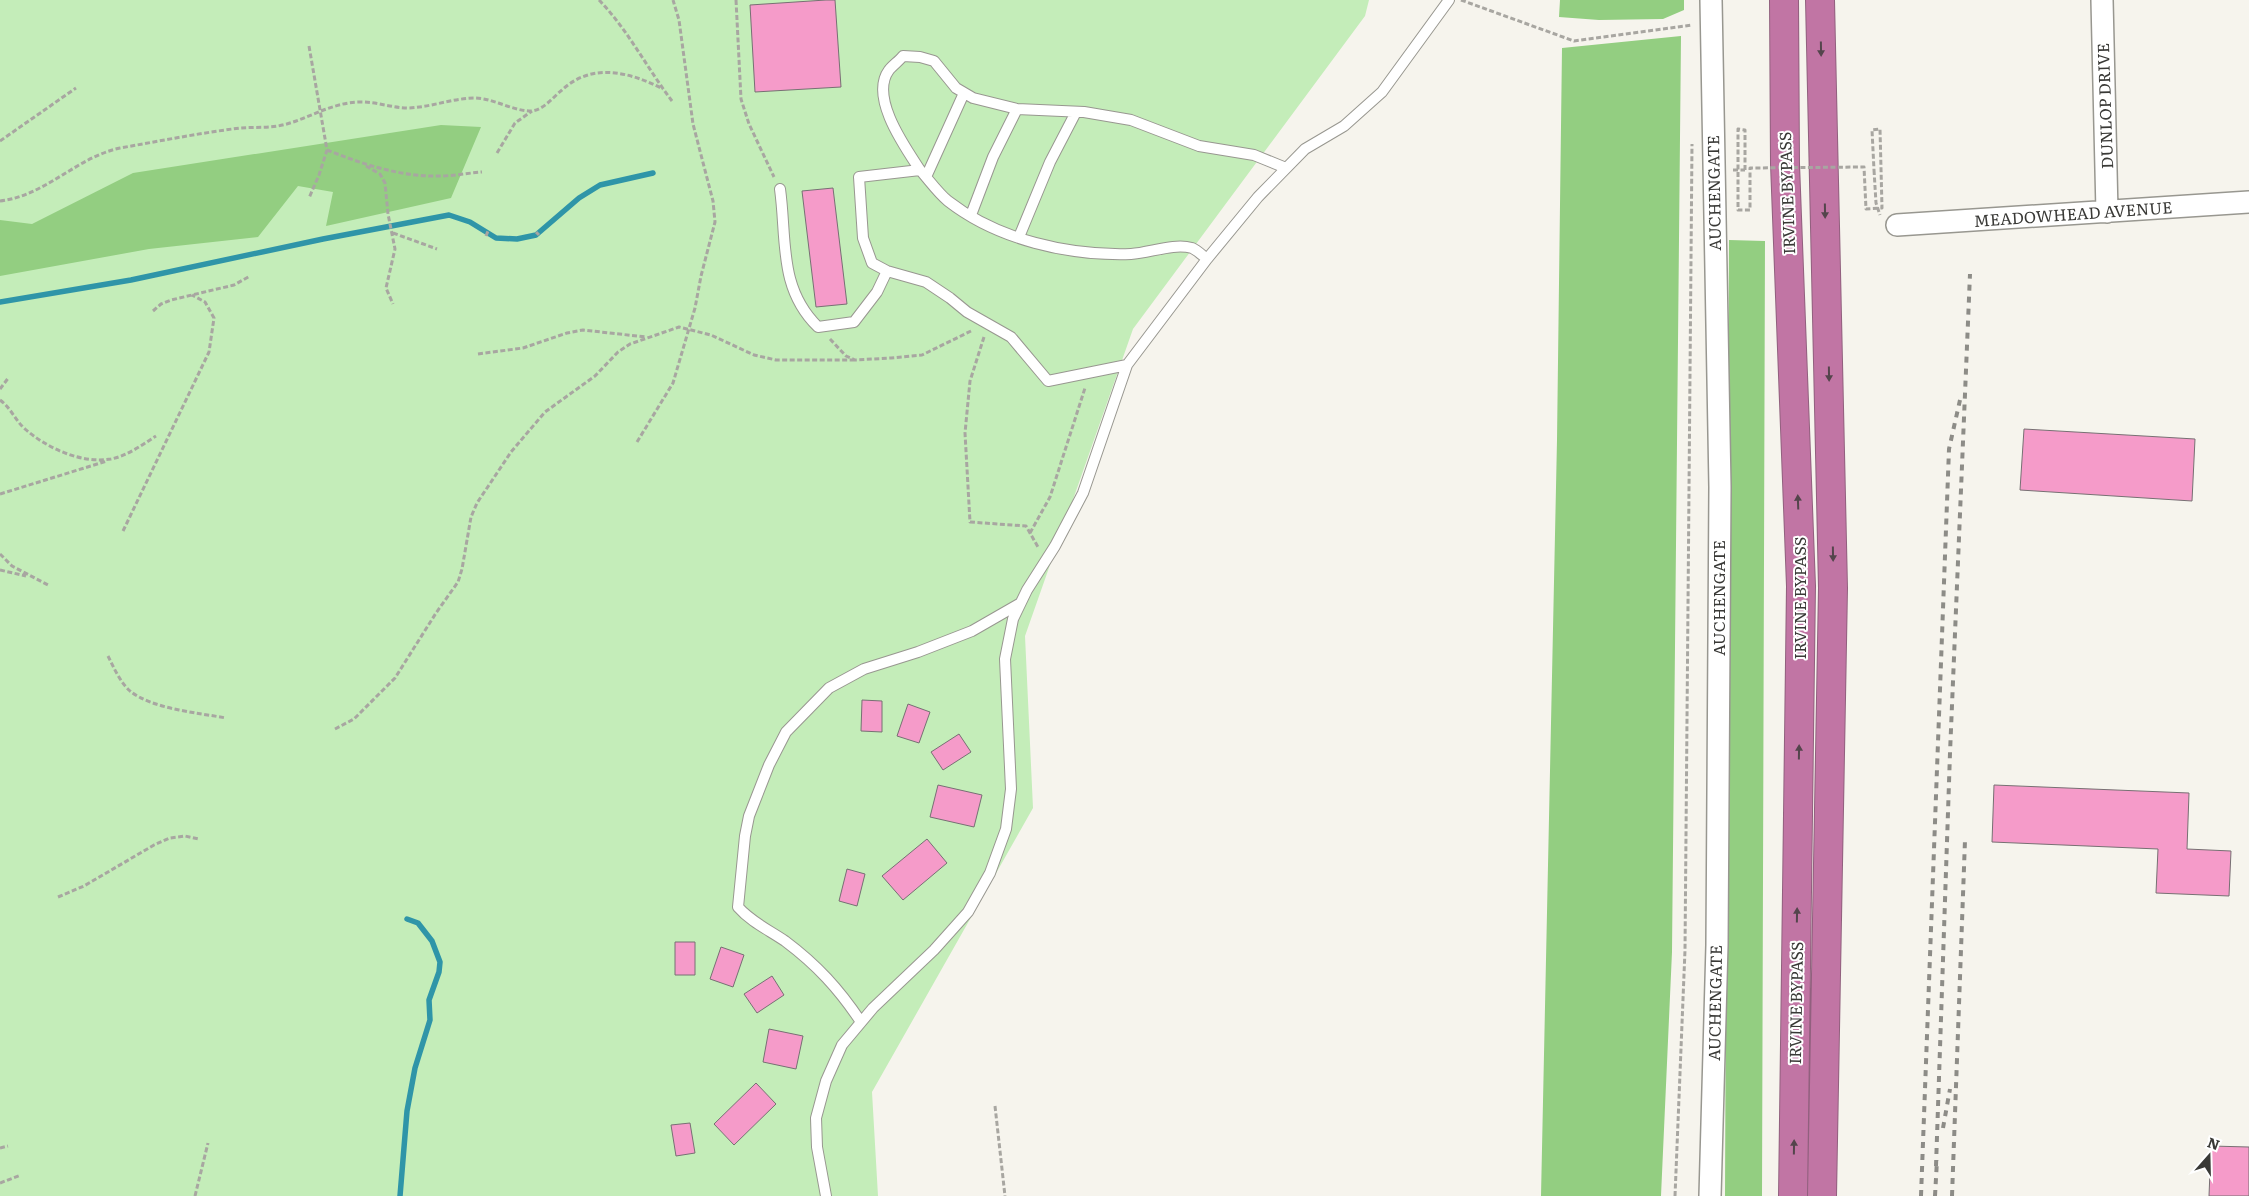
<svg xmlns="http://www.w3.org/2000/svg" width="2249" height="1196" viewBox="0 0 2249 1196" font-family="Literata,serif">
  <rect width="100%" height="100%" fill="#f6f4ed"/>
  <!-- green -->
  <path fill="#c4edb9" d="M0 0H1369L1365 16 1133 329 1025 636 1033 808 872 1092 878 1196H0Z"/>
  <!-- forest -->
  <path fill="#93ce81" d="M1560 0H1684V10L1663 19 1599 20 1559 17Z
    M1681 36 1672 952 1661 1196H1541L1557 440 1562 48Z
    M441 125 481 127 451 198 326 226 333 192 298 186 258 237 149 249 0 276V220L32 224 133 173Z
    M1729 240 1765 241 1762 1196H1725Z"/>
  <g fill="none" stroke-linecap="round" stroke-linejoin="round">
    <!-- stream -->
    <path stroke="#2f95a8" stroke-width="5.5" d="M0 302 131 280 323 239 449 215 470 222 496 238 517 239 536 235 579 198 600 185 653 173
      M400 1196 407 1111 415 1068 430 1020 429 1000 439 972 440 962 432 941 418 923 407 919"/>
  </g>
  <!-- building -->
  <path fill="#f59bc9" stroke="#777073" d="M826 0H835L841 87 755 92 750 5Z
    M833 188 847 304 816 307 802 191Z
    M2024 429 2195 439 2192 501 2020 490Z
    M862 700 882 701V732L861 731Z
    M908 704 930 712 919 743 897 736Z
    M959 734 971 752 943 770 931 752Z
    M938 785 982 795 974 827 930 817Z
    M1994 785 2189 793 2187 849 2231 851 2229 896 2156 893 2158 849 1992 842Z
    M927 839 947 863 903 900 882 876Z
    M847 869 865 874 857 906 839 901Z
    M675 942H695V975H675Z
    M721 947 744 955 733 987 710 979Z
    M772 976 784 995 757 1013 744 994Z
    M769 1029 803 1036 796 1069 763 1062Z
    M756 1083 776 1104 734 1145 714 1124Z
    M690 1123 695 1153 676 1156 671 1125Z
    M2211 1146 2249 1147V1196H2209Z"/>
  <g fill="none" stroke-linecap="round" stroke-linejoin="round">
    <!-- lane casing -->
    <g stroke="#989790" stroke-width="12">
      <path id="lane" d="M920 170C905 147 869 97 889 70 893 65 899 61 903 56L920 57 934 61 956 88 973 98 1017 109 1084 112 1131 120 1199 146 1254 155 1286 168
        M926 177 964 93
        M780 189C787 239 778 288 818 327L854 322 877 292 887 271
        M971 215 993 157 1017 109
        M1019 237 1050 162 1076 112
        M1207 259C1203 256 1197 250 1192 248 1173 243 1150 253 1131 254 1069 256 998 240 948 201 938 193 929 180 920 170L859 177 863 238 872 263 887 271 926 282 950 298 967 312 1011 337 1048 381 1127 365 1207 259 1258 197 1305 149 1344 126 1382 92 1449 0
        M861 1022C839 989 817 965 785 941 769 930 751 922 738 907L745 836 749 816 769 765 786 732 829 688 864 669 918 652 972 631 1019 604
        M826 1196 817 1147 816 1118 826 1081 842 1045 873 1008 934 950 968 912 990 873 1006 829 1011 789 1005 659 1013 619 1027 590 1055 546 1083 493 1127 365"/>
    </g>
    <!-- street casing -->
    <g stroke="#989790" stroke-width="24">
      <path id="street" d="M2102 0 2107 212
        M1897 225 2249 202
        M1710 1196 1717 945 1720 487 1711 0"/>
    </g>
    <!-- highway casing -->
    <g stroke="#91607e" stroke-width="30">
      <path id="highway" d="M1784 0 1785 164 1801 586 1793 1196
        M1820 0 1833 588 1822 1196"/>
    </g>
    <!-- path -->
    <path stroke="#a8a6a1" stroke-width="3" stroke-dasharray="5 2.5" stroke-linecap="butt" d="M599 0C628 30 647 68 672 101
      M736 0 741 99 749 124 774 177
      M1461 0 1574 41 1692 25
      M309 46 327 150 319 175 309 198
      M0 141 76 88
      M327 150C362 164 401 177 439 176 453 176 468 173 482 172
      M497 153 515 123 532 111
      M366 166 380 174 385 183 388 214 395 249 386 288 393 304
      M1733 170H1745
      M1874 170 1876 203 1880 215
      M0 201C45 196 77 157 120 148 160 141 200 133 240 128 252 127 265 128 278 126 306 121 330 102 361 102 378 102 392 108 409 108 432 107 453 98 476 98 495 99 513 111 531 111 544 110 553 97 562 90 592 62 630 72 663 89
      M536 232 539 235
      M393 233 437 249
      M486 236 488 231
      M153 311 161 304 171 300 234 285 250 276
      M984 337 970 381 965 433 970 522 1026 526 1038 547
      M830 339 846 356 855 360 891 358 922 355 971 331
      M478 354 523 348 567 333 583 330 646 337
      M0 389 9 377
      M0 400C11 408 15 420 25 429 47 448 81 464 111 459 127 456 142 445 156 436
      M637 442 673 383 695 308 701 276 715 222 713 201 693 124 679 20 673 0
      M0 494 107 461
      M123 531 209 352 214 318 205 302 192 295
      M1030 533 1050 497 1085 388
      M0 554 12 566 50 586
      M0 570 26 576
      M108 656C114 668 120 682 130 691 152 709 199 713 226 718
      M335 729 354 719 395 678 436 613 458 582 462 569 471 517 477 503 511 452 545 412 595 376 618 352 630 344 679 327 711 335 754 355 776 360H855
      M58 897 84 886 154 845 170 838 185 836 199 839
      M995 1106 1005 1196
      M0 1148 8 1146
      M0 1183 21 1175
      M195 1196 208 1143
      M1675 1196 1685 950 1692 144"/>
    <!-- lane -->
    <use href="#lane" stroke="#fff" stroke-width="10"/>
    <!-- street -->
    <use href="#street" stroke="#fff" stroke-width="21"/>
    <!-- highway -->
    <use href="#highway" stroke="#c175a4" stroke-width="28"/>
    <!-- rail -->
    <path stroke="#8d8c87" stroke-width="4" stroke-dasharray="6 6" stroke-linecap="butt" d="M1943 1128 1950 1089
      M1936 1166 1950 753 1970 274
      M1921 1196 1949 449 1960 400
      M1935 1196 1937 1160
      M1952 1196 1965 840"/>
    <!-- path-bridge -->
    <path stroke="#a8a6a1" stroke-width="3" stroke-dasharray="5 2.5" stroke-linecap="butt" d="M1745 170V130L1738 129V210H1750V168L1864 167 1866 209 1882 208 1880 129 1872 130 1874 170"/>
  </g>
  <!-- one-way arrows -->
  <defs><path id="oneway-solid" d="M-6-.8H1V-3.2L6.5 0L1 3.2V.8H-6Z" transform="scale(1.25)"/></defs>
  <g fill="#54454c">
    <use href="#oneway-solid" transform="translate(1821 49) rotate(89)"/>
    <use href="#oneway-solid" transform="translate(1825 211) rotate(89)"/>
    <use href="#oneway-solid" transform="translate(1829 374) rotate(89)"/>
    <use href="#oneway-solid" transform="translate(1798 502) rotate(-92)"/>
    <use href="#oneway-solid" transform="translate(1833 554) rotate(89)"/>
    <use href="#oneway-solid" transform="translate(1799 752) rotate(-89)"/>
    <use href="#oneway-solid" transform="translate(1797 915) rotate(-89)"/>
    <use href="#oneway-solid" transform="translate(1794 1147) rotate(-89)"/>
  </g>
  <g text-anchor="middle" stroke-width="4" stroke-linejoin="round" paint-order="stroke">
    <!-- street labels -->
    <g font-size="16" fill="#393936" stroke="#fff">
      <text transform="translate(2105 106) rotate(-92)" y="6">DUNLOP DRIVE</text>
      <text transform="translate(1714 193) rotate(-91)" y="6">AUCHENGATE</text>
      <text transform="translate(1787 193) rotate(-92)" y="6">IRVINE BYPASS</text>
      <text transform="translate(2073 214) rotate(-4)" y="6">MEADOWHEAD AVENUE</text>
      <text transform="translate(1719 598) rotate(-90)" y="6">AUCHENGATE</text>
      <text transform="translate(1800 598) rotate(-90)" y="6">IRVINE BYPASS</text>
      <text transform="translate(1715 1003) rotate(-89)" y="6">AUCHENGATE</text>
      <text transform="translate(1796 1003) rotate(-89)" y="6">IRVINE BYPASS</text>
    </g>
  </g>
  <!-- north arrow -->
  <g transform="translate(2209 1156) rotate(20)" stroke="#ffffff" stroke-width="4" paint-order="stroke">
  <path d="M0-4L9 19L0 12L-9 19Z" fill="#393936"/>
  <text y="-8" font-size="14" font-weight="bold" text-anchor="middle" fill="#393936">N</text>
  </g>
</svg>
